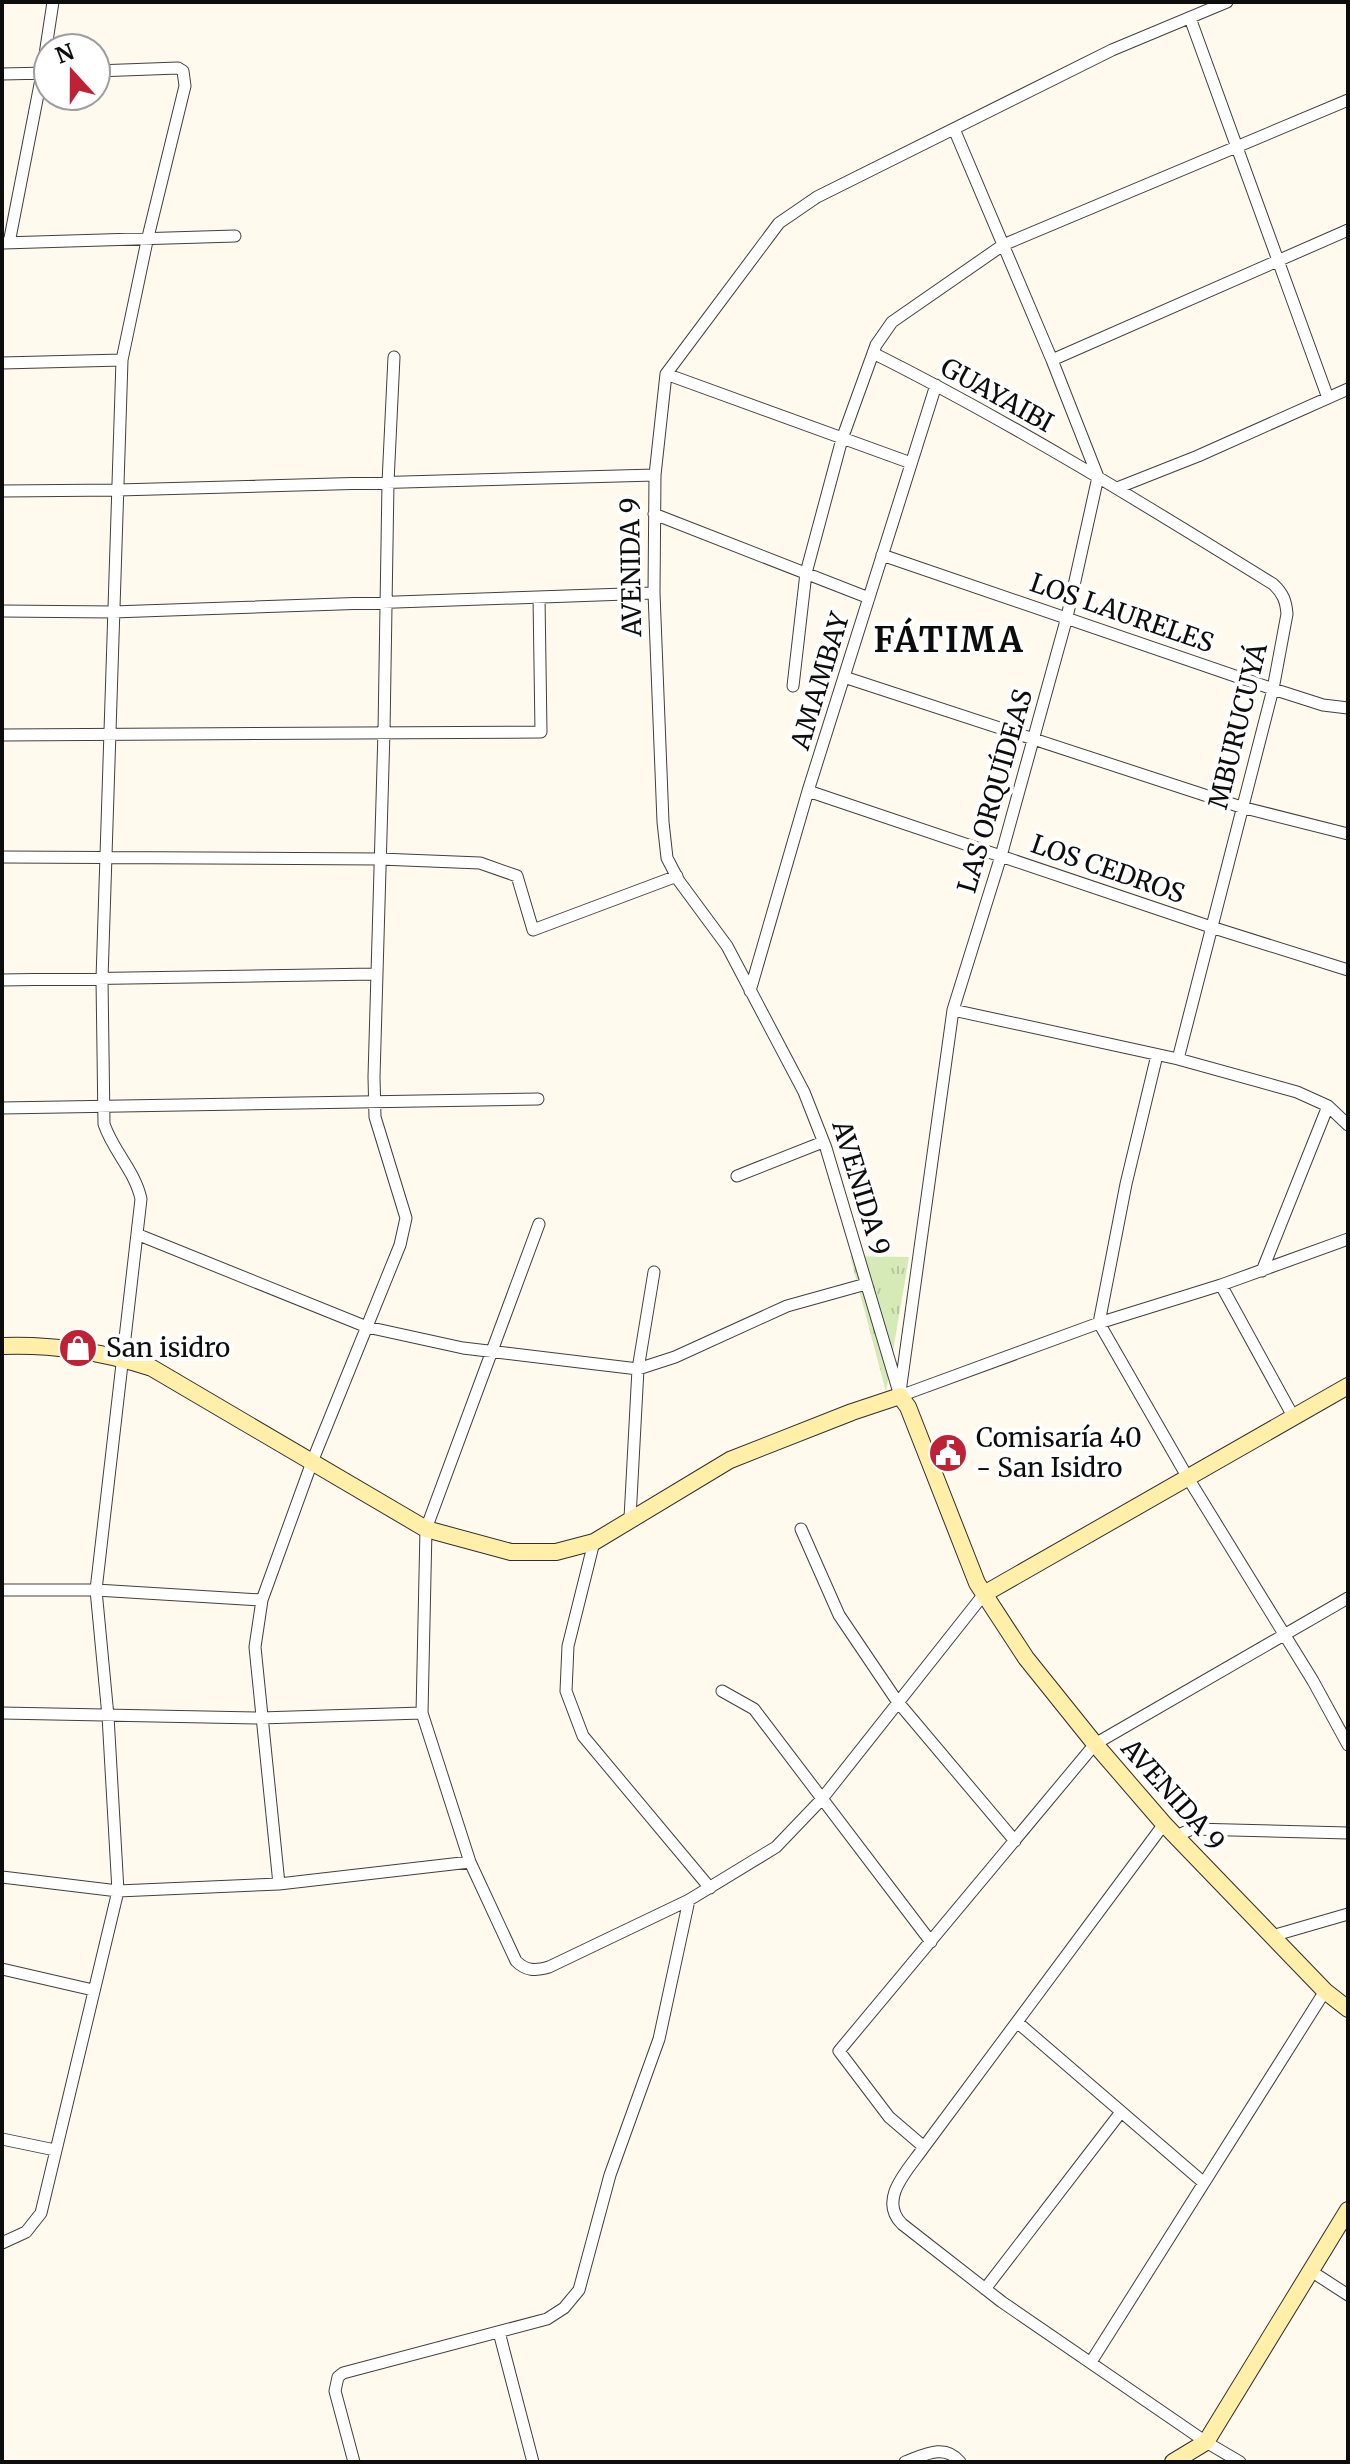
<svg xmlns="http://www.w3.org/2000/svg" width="1350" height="2464" viewBox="0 0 1350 2464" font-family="Merriweather,serif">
  <defs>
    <pattern id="park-tufts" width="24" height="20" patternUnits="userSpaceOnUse" patternTransform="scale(2)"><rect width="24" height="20" fill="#d5eab6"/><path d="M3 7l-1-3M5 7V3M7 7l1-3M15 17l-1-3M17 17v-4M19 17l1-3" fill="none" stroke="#b6c89b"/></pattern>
  </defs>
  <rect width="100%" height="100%" fill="#fffaed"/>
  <!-- park -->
  <path fill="url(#park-tufts)" d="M850 1256 909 1257 886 1392Z"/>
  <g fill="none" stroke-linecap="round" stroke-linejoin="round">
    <!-- street casing -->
    <g stroke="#404040" stroke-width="13">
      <path id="street" d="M1190 18 1328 398
        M2 74 48 73
        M3 243 235 236
        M9 243 42 74 53 2
        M873 353C1011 422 1142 503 1273 584 1283 593 1286 601 1287 614L1273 689 1178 1059
        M1052 360 1348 230
        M2 363 122 360
        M666 374 911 463
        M1117 488 1198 456 1348 389
        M2 491 118 490 655 475
        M654 514 869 598
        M882 555 1273 689 1323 705 1348 708
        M2 611 113 612 654 593
        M844 677 1241 807 1348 834
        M793 686 806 573 842 439 876 345 892 322 1003 245 1348 100
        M2 735 541 732 539 597
        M808 791 1211 927 1348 970
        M2 857 380 859 480 863 517 876 533 930 677 876
        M2 980 375 974
        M750 991 808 791 936 385
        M953 1010 1178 1059 1297 1092 1328 1106 1348 1125
        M1157 1055 1126 1184 1099 1323 1188 1478 1313 1681 1348 1745
        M2 1108 538 1099
        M737 1176 823 1142
        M539 1224 426 1529 422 1713 470 1862 516 1961C526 1971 535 1971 549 1967L689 1900 776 1847 821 1800 984 1594
        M139 1235 367 1327 463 1348 638 1369 675 1357 787 1306 866 1284
        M1262 1271 1328 1106
        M1221 1285 1294 1418
        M900 1392 953 1010 1001 856 1067 617 1098 477 1052 360 954 129
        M900 1396 826 1148 804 1092 727 946 679 881 667 858 663 822 654 593 655 475 666 374 779 223 817 197 1112 50 1227 2
        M900 1396 1099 1323 1221 1285 1348 1239
        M630 1518 638 1369 654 1272
        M801 1529 839 1615 897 1701 1015 1841
        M594 1542 568 1646 566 1691 583 1736 710 1888
        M2 1590H96L262 1600
        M722 1691 754 1709 931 1942
        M2 1713 260 1718 422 1713
        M1164 1824 924 2147C909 2169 877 2199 902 2224L1002 2302 1206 2442 1240 2462
        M1176 1836 1192 1829 1348 1833
        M2 1877 118 1891 279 1884 470 1862
        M279 1884 255 1647 262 1600 312 1462 400 1245 406 1218 375 1117 374 1077 384 731 388 482 394 357
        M1272 1936 1348 1914
        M2 1969 93 1990
        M1017 2022 1204 2183
        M2 2139 55 2150
        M924 2147 889 2117 839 2051 1095 1744 1348 1598
        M2 2243 26 2232 41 2213 118 1891 108 1716 96 1590 141 1199C135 1171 113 1151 104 1124L102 979 122 360 147 241 185 86 183 71 178 68 96 71
        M1311 2271 1348 2295
        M985 2289 1121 2112
        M499 2332 533 2462
        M1091 2362 1325 1991
        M354 2462 335 2391 338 2377 343 2373 547 2319 564 2308 579 2290 610 2175 659 2039 689 1900
        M905 2462C924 2455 945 2443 960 2462"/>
    </g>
    <!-- secondary casing -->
    <g stroke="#2f2f2f" stroke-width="18">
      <path id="secondary" d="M2 1346C51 1344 105 1352 152 1368L426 1529 511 1552H556L594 1542 730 1460 852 1412 900 1396 908 1407 977 1583 1026 1658 1095 1744 1164 1824 1325 1991 1348 2009
        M984 1594 1348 1386
        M1173 2462 1206 2442 1348 2210"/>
    </g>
    <!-- street -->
    <use href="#street" stroke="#fff" stroke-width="11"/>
    <!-- secondary -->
    <use href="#secondary" stroke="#ffefa8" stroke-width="16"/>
  </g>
  <!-- icons -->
  <defs>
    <g id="shop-disc" transform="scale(2)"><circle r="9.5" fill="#c02235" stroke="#fff"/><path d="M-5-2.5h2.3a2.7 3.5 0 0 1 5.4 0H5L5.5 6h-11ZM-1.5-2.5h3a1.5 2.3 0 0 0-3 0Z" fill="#fff"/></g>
    <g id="civic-disc" transform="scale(2)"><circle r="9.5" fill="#c02235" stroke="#fff"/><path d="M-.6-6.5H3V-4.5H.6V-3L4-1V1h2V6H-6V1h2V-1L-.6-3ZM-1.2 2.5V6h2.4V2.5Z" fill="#fff"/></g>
  </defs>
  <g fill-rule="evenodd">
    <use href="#shop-disc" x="78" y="1348"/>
    <use href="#civic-disc" x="948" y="1453"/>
  </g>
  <g text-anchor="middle" stroke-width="8" stroke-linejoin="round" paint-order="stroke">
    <!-- street labels -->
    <g font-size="26" fill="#0d0d0d" stroke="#fff">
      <text transform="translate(997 395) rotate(29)" y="9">GUAYAIBI</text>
      <text transform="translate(631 567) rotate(-91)" y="9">AVENIDA 9</text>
      <text transform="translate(1122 613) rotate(19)" y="9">LOS LAURELES</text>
      <text transform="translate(820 681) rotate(-73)" y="9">AMAMBAY</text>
      <text transform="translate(1238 726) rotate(-76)" y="9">MBURUCUYÁ</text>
      <text transform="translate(995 791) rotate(-74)" y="9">LAS ORQUÍDEAS</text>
      <text transform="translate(1108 869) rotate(19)" y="9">LOS CEDROS</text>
      <text transform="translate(861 1188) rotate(73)" y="9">AVENIDA 9</text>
      <text transform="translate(1173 1795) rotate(48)" y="9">AVENIDA 9</text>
    </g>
    <!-- poi labels -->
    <g font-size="26" fill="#0d0d0d" stroke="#fff" text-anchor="start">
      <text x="106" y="1357">San isidro</text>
      <text x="976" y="1447">Comisaría 40<tspan x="976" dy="30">- San Isidro</tspan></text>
    </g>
    <!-- district labels -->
    <g font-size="34" font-weight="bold" letter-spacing="2" fill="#0d0d0d" stroke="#fff">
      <text x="949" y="652">FÁTIMA</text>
    </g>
  </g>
  <!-- border -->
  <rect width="1350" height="2464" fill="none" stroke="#0d0d0d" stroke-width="8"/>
  <!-- north arrow -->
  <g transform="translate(72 72) rotate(339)"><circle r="38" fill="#ffffff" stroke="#9e9e9e" stroke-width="2"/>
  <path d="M0-6L14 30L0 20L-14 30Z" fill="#c02235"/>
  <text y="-12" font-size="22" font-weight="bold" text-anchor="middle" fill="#0d0d0d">N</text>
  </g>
</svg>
